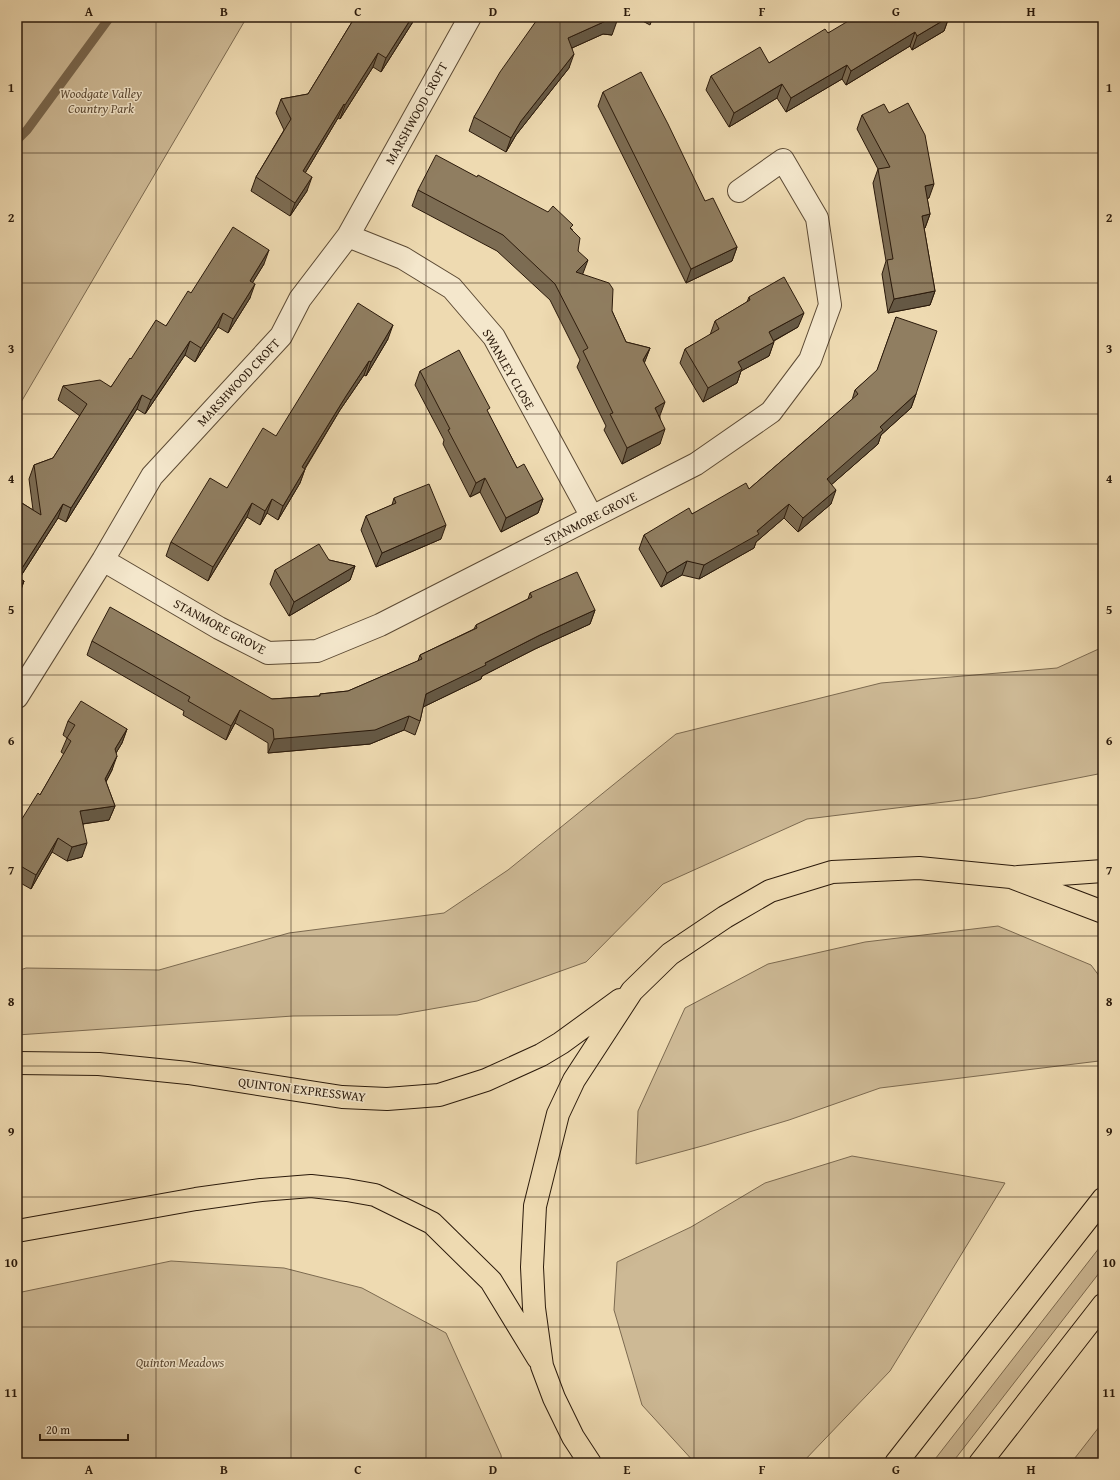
<svg xmlns="http://www.w3.org/2000/svg" width="1120" height="1480" viewBox="0 0 1120 1480" font-family="'Gentium Book Plus',serif">
  <rect width="100%" height="100%" fill="#eedab1"/>
  <filter id="stains"><feTurbulence type="fractalNoise" baseFrequency=".005" numOctaves="4"/><feColorMatrix values="0 0 0 0 .2 0 0 0 0 .09 0 0 0 0 .02 0 0 0 .5 -.17"/></filter>
  <radialGradient id="worn" r=".72"><stop offset=".6" stop-color="#630" stop-opacity="0"/><stop offset="1" stop-color="#630" stop-opacity=".3"/></radialGradient>
  <!-- green -->
  <path fill="#cdb995" stroke="#7c6a50" d="M17 17H247L17 409Z
    M1103 647V773L977 798 807 819 663 884 586 962 477 1001 397 1015 293 1016 17 1035V971L26 968 159 970 289 933 444 913 508 870 676 734 881 683 1057 668Z
    M998 926 1091 965 1103 981V1057L1099 1061 880 1088 789 1120 706 1145 636 1164 638 1111 685 1008 768 964 865 942Z
    M852 1156 1005 1183 890 1371 802 1463H695L642 1405 614 1310 617 1262 691 1227 765 1183Z
    M1103 1243V1268L952 1463H932Z
    M171 1261 284 1268 362 1288 446 1333 501 1455 502 1463H17V1293Z
    M1103 1422V1463H1071Z"/>
  <g fill="none" stroke-linecap="round" stroke-linejoin="round">
    <!-- stream -->
    <path stroke="#78664d" stroke-width="9" d="M17 140 27 130 110 17"/>
    <!-- street casing -->
    <g stroke="#5c4a34" stroke-width="24">
      <path id="street" d="M348 236 403 258 452 288 494 337 592 517
        M103 560 219 628 268 653 317 651 380 625 696 464 771 412 810 360 830 305 817 218 783 160 739 191
        M17 697 103 560 152 476 281 336 300 299 348 236 470 17"/>
    </g>
    <!-- highway casing -->
    <g stroke="#2b1a0b" stroke-width="24">
      <path id="highway" d="M1018 877 1103 871
        M17 1063 99 1064 188 1073 342 1097 387 1099 439 1095 486 1080 541 1055 561 1043 620 1000
        M17 1231 196 1199 261 1190 311 1186 347 1190 375 1195 432 1223 491 1281 538 1358
        M590 1463 573 1437 554 1398 542 1366 534 1308 532 1267 535 1206 558 1114 574 1080 632 991 670 954 725 917 770 891 832 872 919 868 1011 877 1103 912
        M896 1463 1103 1199
        M980 1463 1103 1305"/>
    </g>
    <!-- street -->
    <use href="#street" stroke="#f4e7cc" stroke-width="22"/>
    <!-- highway -->
    <use href="#highway" stroke="#eedab1" stroke-width="22"/>
  </g>
  <!-- wall -->
  <path fill="#7c6c53" stroke="#2b1a0b" d="M353 17H416L381 72 373 67 340 119 338 118 305 173 307 191 290 216 251 191 256 177 284 130 276 113 281 99 308 94 352 22 351 21Z
    M539 17 612 35 603 34 572 48 569 68 516 135 506 152 469 131 474 117Z
    M635 17H653L650 25Z
    M949 17 944 31 912 50 910 46 846 85 842 79 786 112 777 98 729 127 706 90 711 76 769 63 828 33Z
    M603 92 705 201 737 247 732 261 686 283 598 106Z
    M862 115 929 198H927L930 214 925 228H924L935 291 930 305 888 313 882 274 886 261 873 183 878 169 857 129Z
    M418 190 572 229 578 251 582 274 612 311 626 342 650 348 644 363 660 417V444L622 464 604 430 606 426 577 367 580 360 550 300 497 251 412 206Z
    M264 264 252 283 250 298 228 333 218 327 195 362 185 355 145 414 137 409 66 522 58 518 19 579 24 581 19 595 17 599V500L33 510 29 479 34 465 53 458 80 416 58 400 63 386 111 387 131 359 166 326 191 293Z
    M749 297 798 327 774 341 769 356 741 371 737 383 703 402 680 363 685 349 710 335 715 321 747 302Z
    M896 317 916 394 911 408 881 435 878 444 831 485V504L798 532 784 518 756 542 754 548 699 579 682 575 661 587 639 549 644 535 749 489 852 400 855 390 877 371Z
    M388 339 366 376 364 375 340 410 305 469 300 483 278 520 267 513 260 525 247 517 208 581 166 556 171 542 227 488 276 436Z
    M420 371 488 413 517 468 543 499 538 513 501 532 480 492 470 497 443 444 444 440 415 385Z
    M394 498 441 539 376 567 361 530 366 516 392 505Z
    M329 560 355 566 350 580 289 616 270 584 275 570Z
    M530 593 595 610 590 624 535 649 482 676 481 679 423 707 420 721 415 735 404 730 370 744 268 753V743L235 723 226 740 183 715 184 711 87 655 92 641 272 699 320 696V694L348 691 418 661 420 655 474 629 476 625 528 599Z
    M68 721 127 729 122 743 116 753 112 770 106 782 115 806 109 820 83 824 82 857 67 861 52 852 31 889 17 881V823L20 822 40 795 64 754 61 752 67 738 63 735Z"/>
  <!-- shaded-wall -->
  <path fill="#655844" stroke="#2b1a0b" d="M412 17H416L381 72 386 58Z
    M949 17 944 31 912 50 917 36Z
    M608 20 617 21 612 35 603 34 563 52 568 38Z
    M915 32 910 46 846 85 851 71Z
    M378 53 373 67 340 119 345 105Z
    M574 54 569 68 516 135 506 152 511 138 521 121Z
    M847 65 842 79 786 112 791 98Z
    M782 84 777 98 729 127 734 113Z
    M344 104 338 118 298 185 303 171Z
    M312 177 307 191 290 216 295 203Z
    M934 184 929 198 920 200 925 186Z
    M930 214 925 228 917 230 922 216Z
    M737 247 732 261 686 283 691 269Z
    M269 250 264 264 245 295 250 281Z
    M588 260 582 276 576 272Z
    M255 284 250 298 228 333 233 319Z
    M935 291 930 305 888 313 894 299Z
    M223 313 218 327 195 362 201 348Z
    M804 313 798 327 764 346 769 332Z
    M393 325 388 339 366 376 371 362Z
    M190 341 185 355 145 414 151 400Z
    M774 342 769 356 741 371 737 383 703 402 708 388 738 362Z
    M650 348 644 364 643 360Z
    M369 361 364 375 340 410 297 481 302 467 346 396Z
    M916 394 911 408 881 435 878 444 822 493 827 479 880 427Z
    M142 395 137 409 66 522 71 508Z
    M665 402 659 418 655 408Z
    M665 429 660 444 622 464 627 448Z
    M305 469 300 483 278 520 283 506Z
    M485 478 480 492 470 497 476 483Z
    M836 490 831 504 798 532 803 518Z
    M272 499 267 513 260 525 265 511Z
    M543 499 538 513 501 532 506 518Z
    M252 503 247 517 208 581 213 567Z
    M63 504 58 518 17 582V576Z
    M789 504 784 518 756 542 754 548 699 579 704 565 757 531Z
    M446 525 441 539 376 567 382 553Z
    M687 561 682 575 661 587 667 573Z
    M355 566 350 580 289 616 294 602Z
    M24 581 19 595 17 599V593Z
    M595 610 590 624 535 649 482 676 481 679 421 708 426 694 485 663 540 635Z
    M240 710 235 723 226 740 231 726Z
    M409 716 404 730 370 744 268 753 274 739Z
    M127 729 122 743 110 763 115 749Z
    M117 756 112 770 100 793 105 779Z
    M115 806 109 820 75 825 80 811Z
    M58 838 52 852 31 889 36 875Z
    M87 843 82 857 67 861 72 847Z"/>
  <!-- building -->
  <path fill="#907e61" stroke="#2b1a0b" d="M355 17H412L386 58 378 53 345 105 344 104 303 171 312 177 295 203 256 177 291 119 281 99 308 94Z
    M539 17H618L617 21 608 20 568 38 574 54 521 121 511 138 474 117 500 72Z
    M855 17H949L917 36 915 32 851 71 847 65 791 98 782 84 734 113 711 76 760 47 769 63 825 29 828 33Z
    M641 72 668 124 705 201 713 198 737 247 691 269 603 92Z
    M908 103 925 135 934 184 925 186 930 214 922 216 935 291 894 299 887 260 893 259 878 169 890 167 862 115 884 104 889 113Z
    M436 155 477 177 478 175 548 212 553 206 573 225 570 228 580 238 578 251 588 260 576 272 609 283 613 289 612 311 626 342 650 348 643 360 665 402 655 408 665 429 627 448 610 414 613 413 583 351 588 348 555 284 503 235 418 190Z
    M233 227 269 250 250 281 255 284 233 319 223 313 201 348 190 341 151 400 142 395 71 508 63 504 17 576V500L41 515 34 465 53 458 87 404 63 386 100 380 111 387 130 358 131 359 156 320 166 326 188 291 191 293Z
    M784 277 804 313 769 332 774 342 738 362 742 369 708 388 685 349 719 329 715 321 750 300 749 297Z
    M358 303 393 325 371 362 369 361 346 396 302 467 305 469 283 506 272 499 265 511 252 503 213 567 171 542 210 478 227 488 263 428 276 436Z
    M896 317 937 331 916 394 880 427 883 430 827 479 836 490 803 518 789 504 757 531 759 534 704 565 687 561 667 573 644 535 689 508 692 514 746 483 749 489 807 439 858 394 855 390 877 370Z
    M459 350 490 408 487 410 517 468 524 464 543 499 506 518 485 478 476 483 448 430 450 429 420 371Z
    M429 484 446 525 382 553 366 516 396 503 394 498Z
    M319 544 329 560 355 566 294 602 275 570Z
    M577 572 595 610 540 635 485 663 486 665 426 694 420 721 409 716 375 730 274 739 273 729 240 710 231 726 188 701 190 697 92 641 110 607 272 699 320 696V694L348 691 422 659 420 655 477 628 476 625 532 597 530 593Z
    M17 577 24 581 17 593Z
    M81 701 127 729 115 749 117 756 105 779 115 806 80 811 87 843 72 847 58 838 36 875 17 864V823L18 821 20 822 38 793 40 795 71 741 67 738 75 725 68 721Z"/>
  <!-- grid -->
  <path fill="none" stroke="#2b1a0b" stroke-width="1" stroke-opacity="0.55" d="M156 17V1463M291 17V1463M426 17V1463M560 17V1463M694 17V1463M829 17V1463M964 17V1463M17 153H1103M17 283H1103M17 414H1103M17 544H1103M17 675H1103M17 805H1103M17 936H1103M17 1066H1103M17 1197H1103M17 1327H1103"/>
  <g text-anchor="middle" stroke-width="3" stroke-linejoin="round" paint-order="stroke">
    <!-- park labels -->
    <g font-size="13" font-style="italic" fill="#5c4a34" stroke="#f4e7cc">
      <text x="101" y="98">Woodgate Valley<tspan x="101" dy="15">Country Park</tspan></text>
      <text x="180" y="1367">Quinton Meadows</text>
    </g>
    <!-- street labels -->
    <g font-size="13" fill="#2b1a0b" stroke="#f4e7cc">
      <text transform="translate(416 113) rotate(-61)" y="5">MARSHWOOD CROFT</text>
      <text transform="translate(509 369) rotate(60)" y="5">SWANLEY CLOSE</text>
      <text transform="translate(238 382) rotate(-47)" y="5">MARSHWOOD CROFT</text>
      <text transform="translate(590 518) rotate(-27)" y="5">STANMORE GROVE</text>
      <text transform="translate(220 626) rotate(28)" y="5">STANMORE GROVE</text>
      <text transform="translate(302 1089) rotate(7)" y="5">QUINTON EXPRESSWAY</text>
    </g>
  </g>
  <!-- margin -->
  <rect width="1120" height="1480" fill="none" stroke="#eedab1" stroke-width="44"/>
  <!-- scale -->
  <path d="M40 1434v6h88v-6" fill="none" stroke="#2b1a0b" stroke-width="2"/>
  <text x="46" y="1434" font-size="12" fill="#2b1a0b" stroke="#f4e7cc" stroke-width="3" paint-order="stroke">20 m</text>
  <rect x="22" y="22" width="1076" height="1436" fill="none" stroke="#2b1a0b" stroke-width="1.5"/>
  <g font-size="13" text-anchor="middle" font-weight="bold" fill="#2b1a0b">
    <text x="89" y="16">A</text>
    <text x="224" y="16">B</text>
    <text x="358" y="16">C</text>
    <text x="493" y="16">D</text>
    <text x="627" y="16">E</text>
    <text x="762" y="16">F</text>
    <text x="896" y="16">G</text>
    <text x="1031" y="16">H</text>
    <text x="11" y="92">1</text>
    <text x="1109" y="92">1</text>
    <text x="11" y="222">2</text>
    <text x="1109" y="222">2</text>
    <text x="11" y="353">3</text>
    <text x="1109" y="353">3</text>
    <text x="11" y="483">4</text>
    <text x="1109" y="483">4</text>
    <text x="11" y="614">5</text>
    <text x="1109" y="614">5</text>
    <text x="11" y="745">6</text>
    <text x="1109" y="745">6</text>
    <text x="11" y="875">7</text>
    <text x="1109" y="875">7</text>
    <text x="11" y="1006">8</text>
    <text x="1109" y="1006">8</text>
    <text x="11" y="1136">9</text>
    <text x="1109" y="1136">9</text>
    <text x="11" y="1267">10</text>
    <text x="1109" y="1267">10</text>
    <text x="11" y="1397">11</text>
    <text x="1109" y="1397">11</text>
    <text x="89" y="1474">A</text>
    <text x="224" y="1474">B</text>
    <text x="358" y="1474">C</text>
    <text x="493" y="1474">D</text>
    <text x="627" y="1474">E</text>
    <text x="762" y="1474">F</text>
    <text x="896" y="1474">G</text>
    <text x="1031" y="1474">H</text>
  </g>
  <rect width="100%" height="100%" filter="url(#stains)"/>
  <rect width="100%" height="100%" fill="url(#worn)"/>
</svg>
